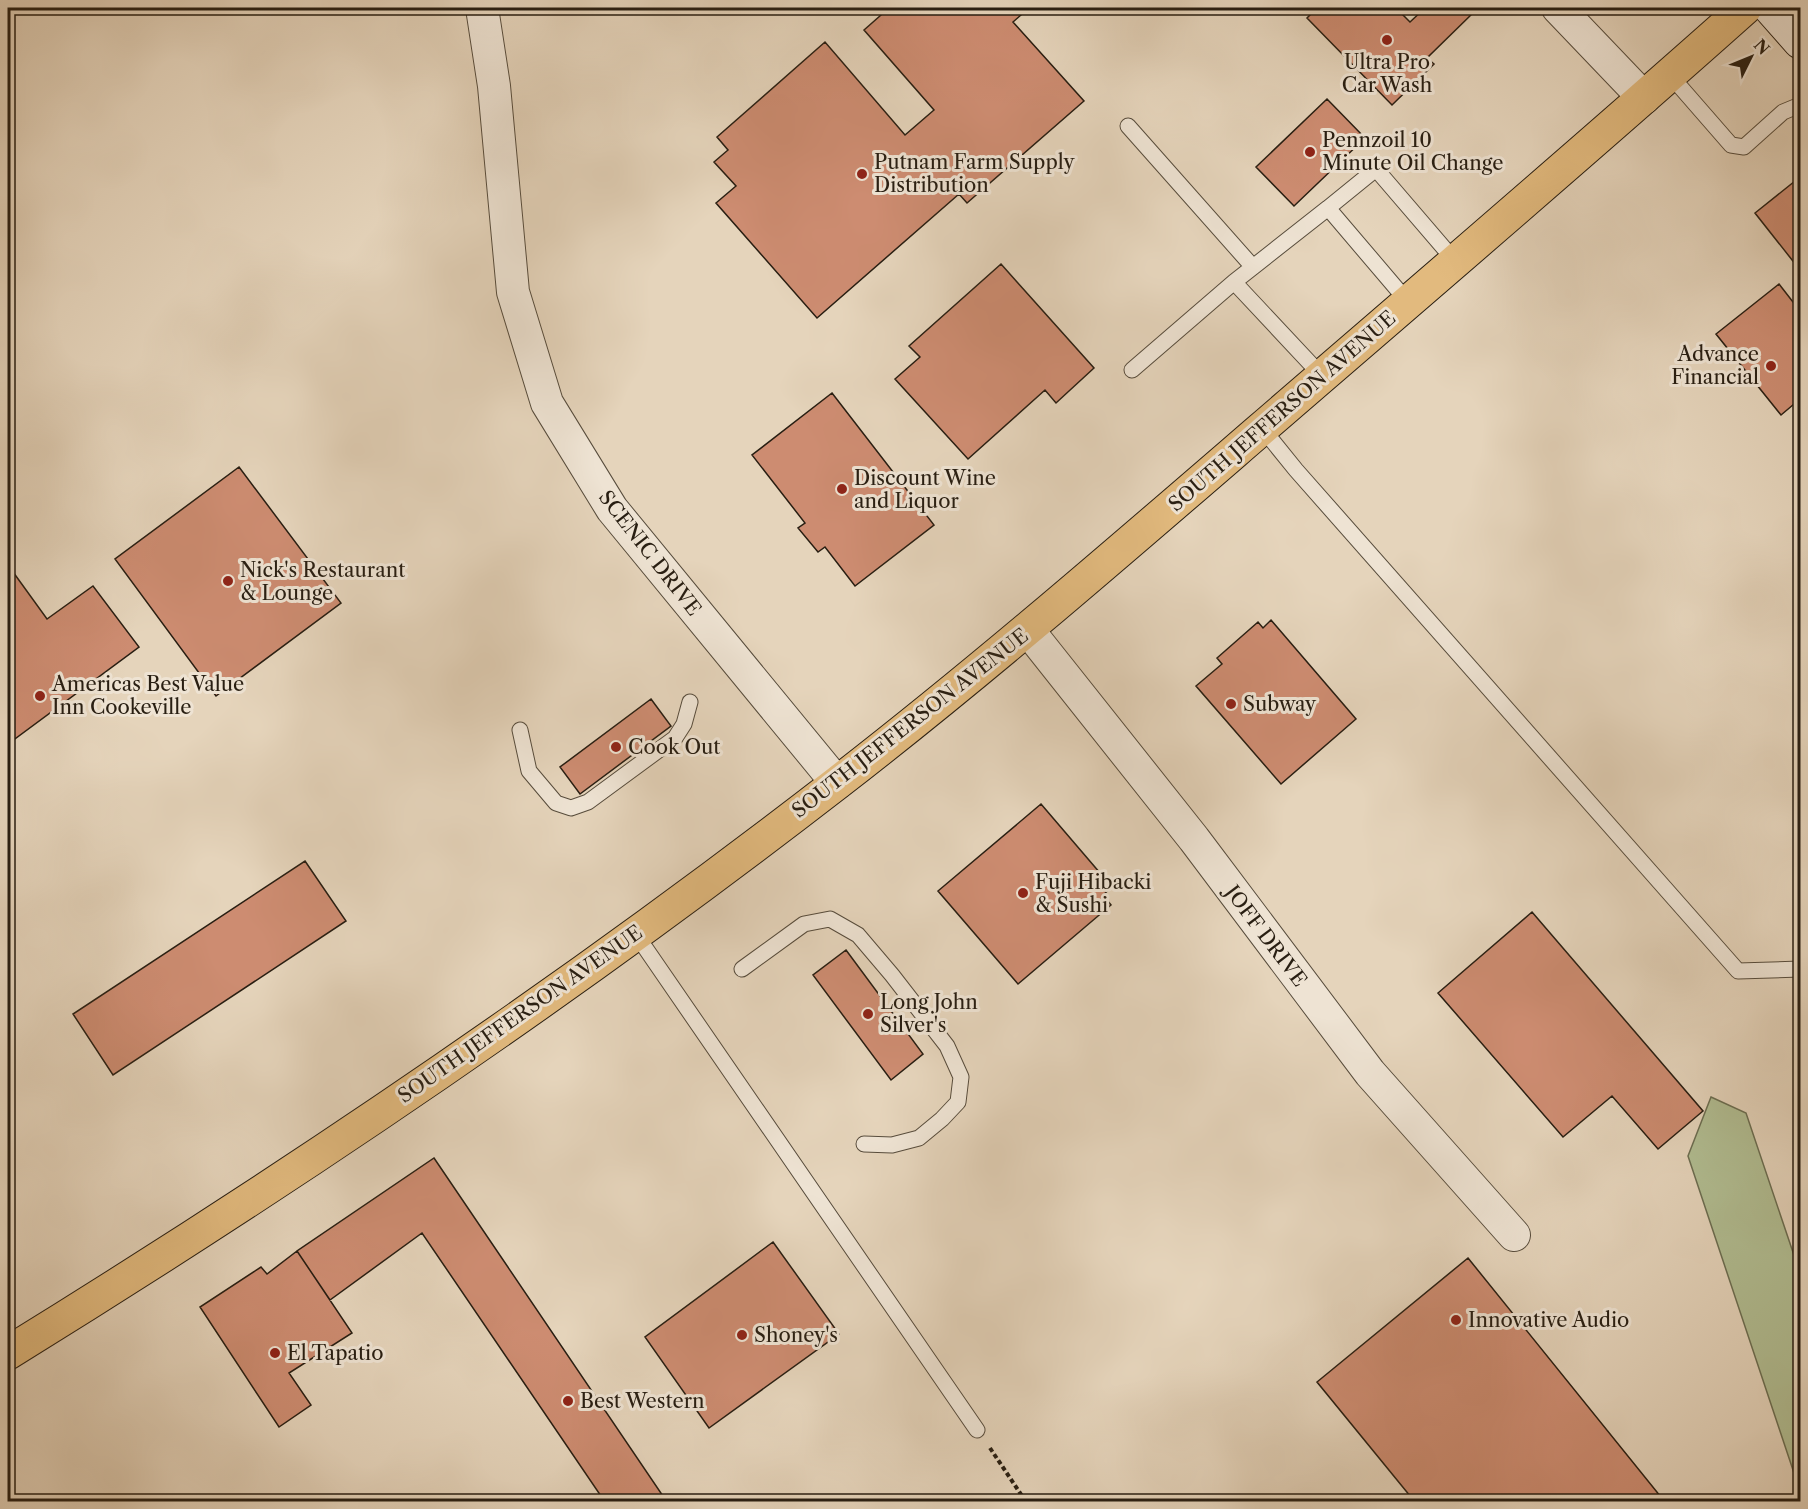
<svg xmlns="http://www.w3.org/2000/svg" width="1808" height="1509" viewBox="0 0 1808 1509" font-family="'Libre Caslon Text',serif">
  <rect width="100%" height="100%" fill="#e5d4bb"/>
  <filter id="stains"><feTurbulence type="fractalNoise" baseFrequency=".00333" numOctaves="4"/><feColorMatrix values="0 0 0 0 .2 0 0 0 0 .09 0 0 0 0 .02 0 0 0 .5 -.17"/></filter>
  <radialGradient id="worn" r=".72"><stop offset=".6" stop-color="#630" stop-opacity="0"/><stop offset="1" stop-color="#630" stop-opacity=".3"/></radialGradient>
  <!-- green -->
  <path fill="#b1bd92" stroke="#6c6e52" stroke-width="1.5" d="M1711 1097 1746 1113 1800 1273V1491L1688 1156Z"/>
  <!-- building -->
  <path fill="#cd8c71" stroke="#281e12" stroke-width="1.5" d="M889 8H1029L1013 22 1084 101 967 203 959 194 817 318 716 203 736 186 714 162 728 150 717 137 825 42 905 135 934 110 864 30Z
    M1317 8H1376L1378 9 1396 8 1410 22 1425 8H1472L1475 11 1427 58 1434 64 1392 105 1307 18Z
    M1327 99 1365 138 1294 206 1256 167Z
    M1800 177V270L1755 213Z
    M1001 264 1094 368 1056 403 1045 390 968 459 895 379 920 357 909 346Z
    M1779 284 1800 311V399L1781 415 1716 334Z
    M832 393 934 525 855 586 825 547 818 552 798 528 805 523 752 455Z
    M239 467 341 603 216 696 115 559Z
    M8 565 47 619 93 586 139 647 8 744Z
    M1271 620 1356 719 1281 784 1196 686 1222 664 1217 658 1258 622 1263 628Z
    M651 699 671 726 580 794 560 767Z
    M1041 804 1112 887 1103 895 1111 905 1018 984 938 891Z
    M305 861 346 921 113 1075 73 1014Z
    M1532 912 1703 1111 1658 1149 1612 1096 1563 1137 1438 993Z
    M846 950 923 1054 891 1080 813 975Z
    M434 1158 667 1502H605L422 1233 330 1300 297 1251Z
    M773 1242 839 1334 709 1428 645 1337Z
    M297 1251 352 1333 289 1373 311 1405 279 1427 200 1307 261 1267 267 1274Z
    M1468 1258 1665 1502H1415L1317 1382Z"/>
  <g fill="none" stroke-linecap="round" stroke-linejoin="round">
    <!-- lane casing -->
    <g stroke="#574c3c" stroke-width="17">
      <path id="lane" d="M1670 75 1731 145 1744 147 1783 112 1800 105
        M1128 126 1253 267
        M1408 302 1328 208 1376 169 1455 261
        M1132 370 1234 282
        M1322 376 1234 282 1328 208
        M1262 428 1296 470 1738 971 1800 969
        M520 730 529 771 556 803 571 808 588 802 675 738 684 724 690 702
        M635 933 977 1430
        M742 969 804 924 830 919 858 935 892 975 947 1046 961 1077 958 1102 942 1119 919 1138 892 1145 864 1144"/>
    </g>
    <!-- street casing -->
    <g stroke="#574c3c" stroke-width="34">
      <path id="street" d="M482 8 494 86 513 292 547 403 612 509 837 783
        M1558 8 1644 98
        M1028 630 1194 839 1370 1073 1514 1235"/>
    </g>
    <!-- secondary casing -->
    <g stroke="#281e12" stroke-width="35">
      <path id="secondary" d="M1770 8 1800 42"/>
    </g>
    <!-- primary casing -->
    <g stroke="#281e12" stroke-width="35">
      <path id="primary" d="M8 1353C293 1177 571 989 837 783 983 670 1122 549 1261 429 1423 289 1586 150 1745 8"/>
    </g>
    <!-- path -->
    <path stroke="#281e12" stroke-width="4" stroke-dasharray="4.5 3" stroke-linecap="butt" d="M990 1448 1026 1502"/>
    <!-- lane -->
    <use href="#lane" stroke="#eee3d3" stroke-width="15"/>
    <!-- street -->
    <use href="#street" stroke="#eee3d3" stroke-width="32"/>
    <!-- secondary -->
    <use href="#secondary" stroke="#eee3d3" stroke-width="33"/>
    <!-- primary -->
    <use href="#primary" stroke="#e2ba7e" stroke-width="33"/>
  </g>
  <!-- markers -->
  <g fill="#8f2418" stroke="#eee3d3" stroke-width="2">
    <circle cx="1387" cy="40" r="6"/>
    <circle cx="1310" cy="152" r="6"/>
    <circle cx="862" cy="174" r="6"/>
    <circle cx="1771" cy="366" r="6"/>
    <circle cx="842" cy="489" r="6"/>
    <circle cx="228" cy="581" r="6"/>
    <circle cx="40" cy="696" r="6"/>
    <circle cx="1231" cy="704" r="6"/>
    <circle cx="616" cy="747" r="6"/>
    <circle cx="1023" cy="893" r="6"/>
    <circle cx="868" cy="1014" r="6"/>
    <circle cx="1456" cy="1320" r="6"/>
    <circle cx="742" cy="1335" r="6"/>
    <circle cx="275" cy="1353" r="6"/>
    <circle cx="568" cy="1401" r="6"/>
  </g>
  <g text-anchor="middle" stroke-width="6" stroke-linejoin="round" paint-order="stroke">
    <!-- poi labels -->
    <g font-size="20" fill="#281e12" stroke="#eee3d3" text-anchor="start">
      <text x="1387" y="69" text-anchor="middle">Ultra Pro<tspan x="1387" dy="23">Car Wash</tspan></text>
      <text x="1322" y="147">Pennzoil 10<tspan x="1322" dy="23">Minute Oil Change</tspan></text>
      <text x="874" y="169">Putnam Farm Supply<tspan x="874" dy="23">Distribution</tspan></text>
      <text x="1759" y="361" text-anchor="end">Advance<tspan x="1759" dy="23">Financial</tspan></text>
      <text x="854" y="485">Discount Wine<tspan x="854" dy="23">and Liquor</tspan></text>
      <text x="240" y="577">Nick's Restaurant<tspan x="240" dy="23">&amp; Lounge</tspan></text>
      <text x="52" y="691">Americas Best Value<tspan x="52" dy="23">Inn Cookeville</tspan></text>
      <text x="1243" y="711">Subway</text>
      <text x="628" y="754">Cook Out</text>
      <text x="1035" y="889">Fuji Hibacki<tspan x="1035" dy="23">&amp; Sushi</tspan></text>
      <text x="880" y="1009">Long John<tspan x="880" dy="23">Silver's</tspan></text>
      <text x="1468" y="1327">Innovative Audio</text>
      <text x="754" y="1342">Shoney's</text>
      <text x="287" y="1360">El Tapatio</text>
      <text x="580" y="1408">Best Western</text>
    </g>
    <!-- street labels -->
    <g font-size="20" fill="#281e12" stroke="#eee3d3">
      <text transform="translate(1282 411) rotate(-41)" y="7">SOUTH JEFFERSON AVENUE</text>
      <text transform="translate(650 553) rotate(52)" y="7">SCENIC DRIVE</text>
      <text transform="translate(910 723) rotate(-38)" y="7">SOUTH JEFFERSON AVENUE</text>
      <text transform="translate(1266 936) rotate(53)" y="7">JOFF DRIVE</text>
      <text transform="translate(520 1014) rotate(-35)" y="7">SOUTH JEFFERSON AVENUE</text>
    </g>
  </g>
  <!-- margin -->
  <rect width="1808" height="1509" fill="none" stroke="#e5d4bb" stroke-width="30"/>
  <rect x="9" y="9" width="1790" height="1491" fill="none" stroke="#281e12" stroke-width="3"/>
  <rect x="15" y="15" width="1778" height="1479" fill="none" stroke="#281e12" stroke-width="1.5"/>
  <!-- north arrow -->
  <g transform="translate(1751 57) rotate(47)" stroke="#eee3d3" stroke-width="4.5" paint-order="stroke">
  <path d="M0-4.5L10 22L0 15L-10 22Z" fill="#281e12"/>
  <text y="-9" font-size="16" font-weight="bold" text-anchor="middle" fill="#281e12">N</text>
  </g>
  <rect width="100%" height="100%" filter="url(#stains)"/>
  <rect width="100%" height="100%" fill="url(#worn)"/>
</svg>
